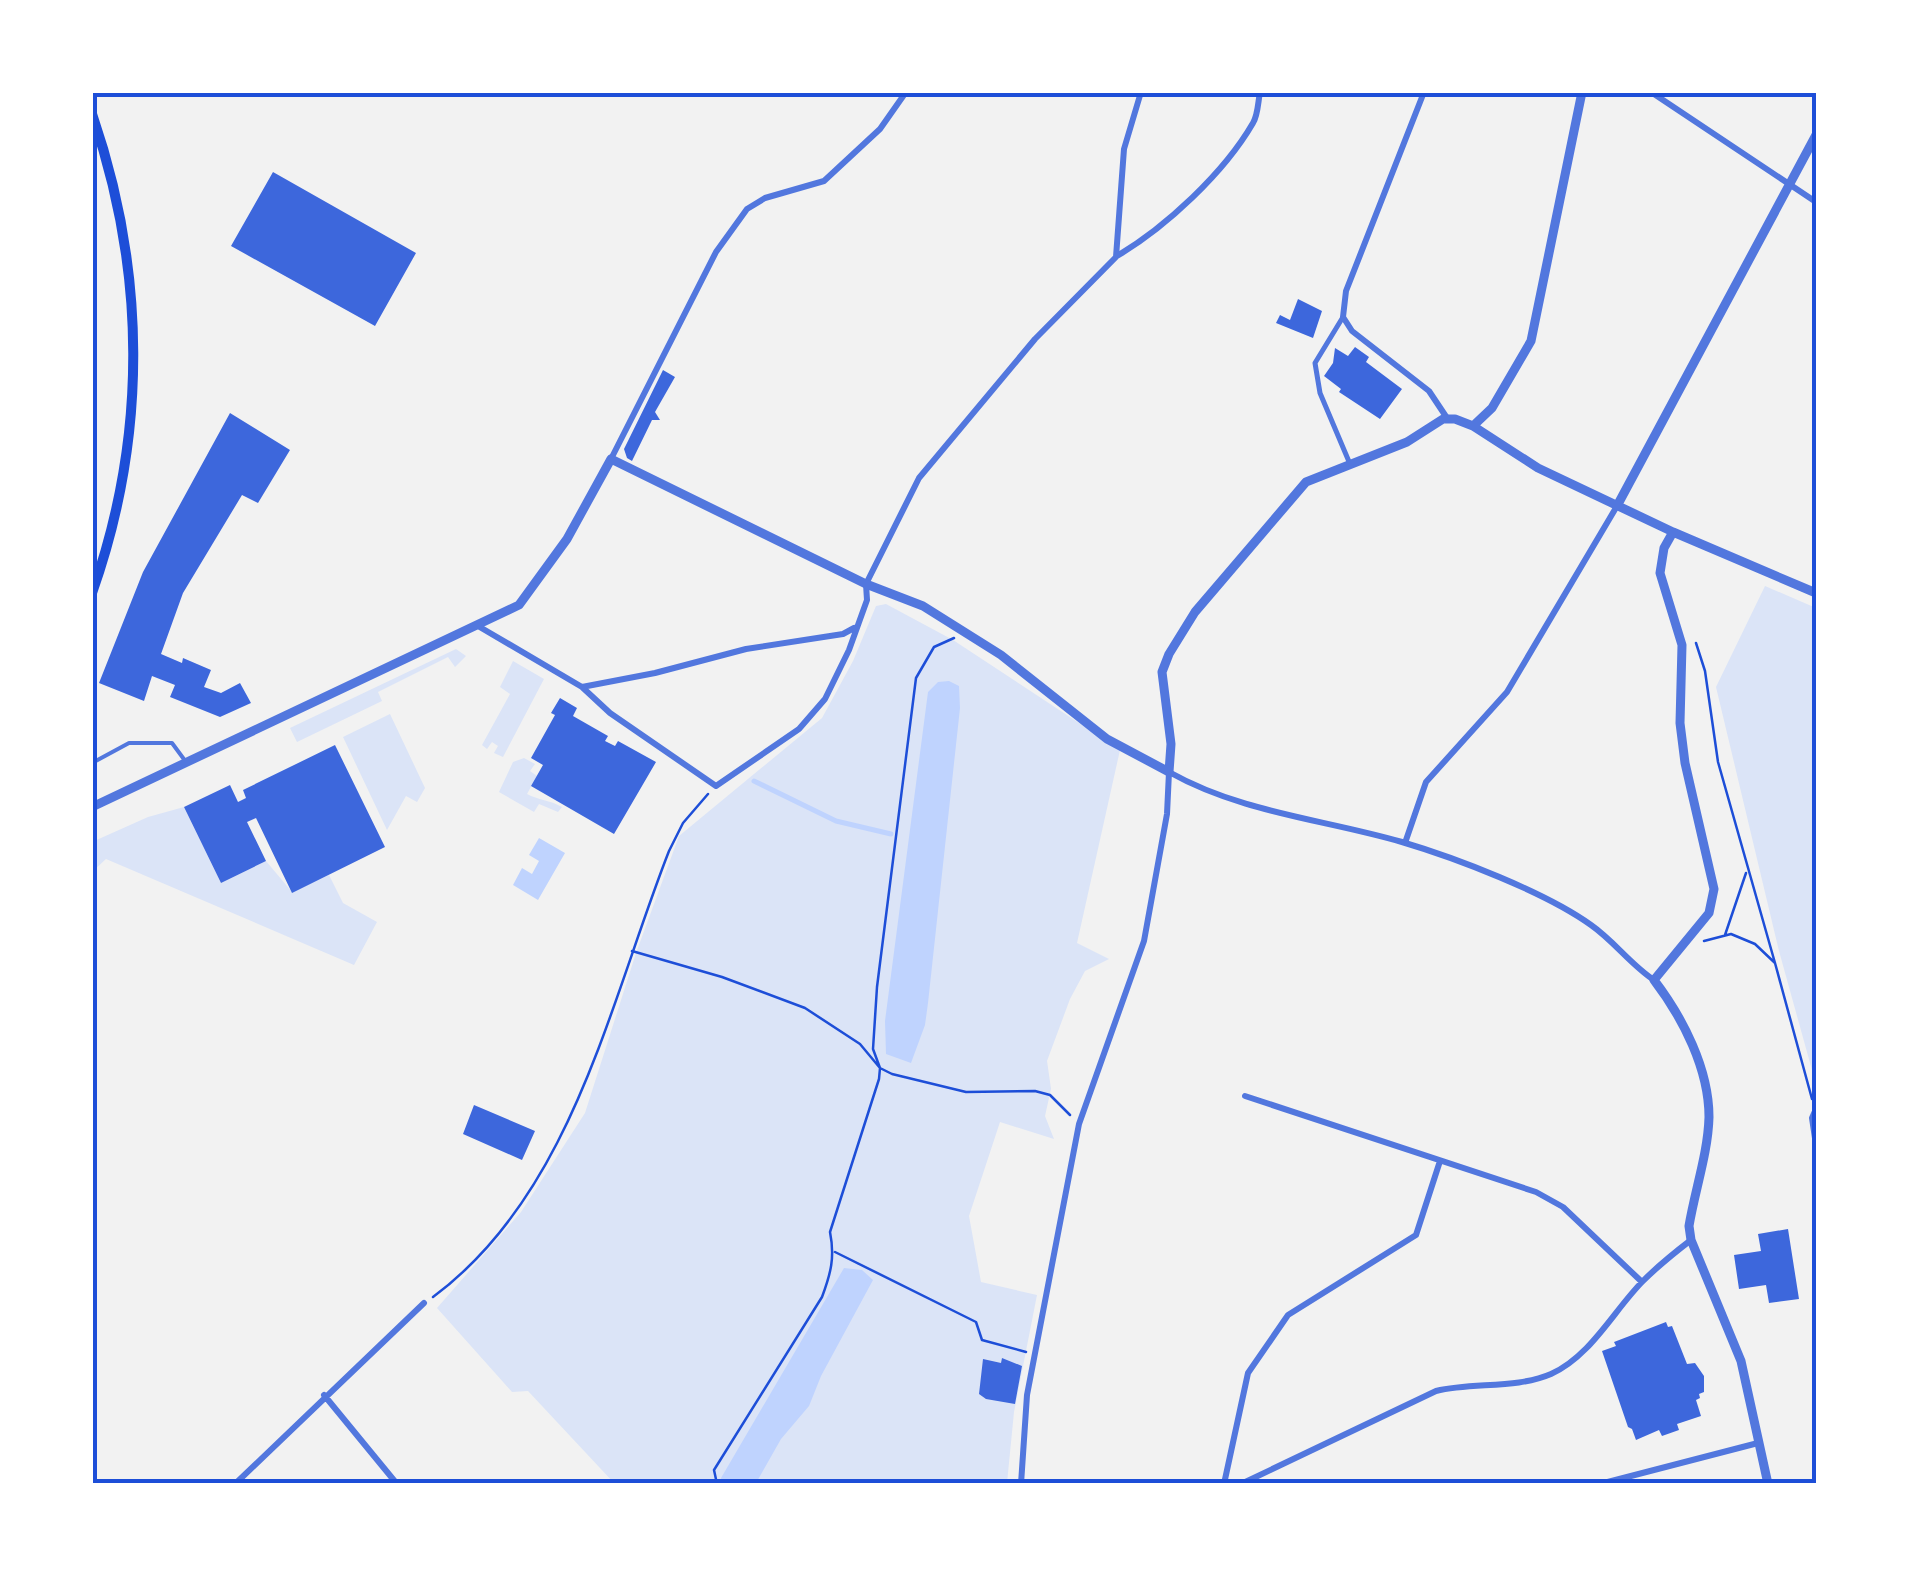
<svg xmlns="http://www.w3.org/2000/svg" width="1909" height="1576" viewBox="0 0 1909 1576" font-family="Mulish,sans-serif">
  <rect width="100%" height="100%" fill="#f2f2f2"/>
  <!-- green -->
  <path fill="#dbe4f7" d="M1765 586 1816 608 1815 1081 1779 951 1716 687Z
    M886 604 953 640 1120 750 1077 943 1109 959 1085 971 1070 999 1047 1061 1051 1089 1045 1116 1054 1139 1000 1122 969 1216 981 1282 1037 1295 1014 1412 1007 1483H614L528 1391 512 1392 437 1308 521 1212 585 1113 636 953 679 836 822 718 853 661 876 606Z
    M456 649 466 656 455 667 448 657 378 692 382 701 297 742 290 728Z
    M513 661 544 679 503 757 494 753 498 746 492 742 487 749 482 745 510 694 500 687Z
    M390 714 425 788 417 802 406 796 387 830 343 737Z
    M524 758 535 764 530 771 537 776 527 794C538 800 550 800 562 807L558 812 539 804 534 812 499 792 513 762Z
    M184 807 221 883 266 861 292 892 329 875 343 903 377 922 354 965 106 859 93 871 92 842 148 817Z"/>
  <!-- water -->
  <path fill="#bfd3fe" d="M949 681 959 686 960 708 928 1003 925 1025 911 1063 886 1054 885 1021 928 692 938 682Z
    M539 838 565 853 538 900 513 885 522 868 532 874 539 861 529 855Z
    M844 1268 862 1270 873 1280 821 1376 809 1406 781 1439 756 1483H722L721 1478Z"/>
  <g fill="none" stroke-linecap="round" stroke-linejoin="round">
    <!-- stream -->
    <path stroke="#bfd3fe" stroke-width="5" d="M754 781 836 821 891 834"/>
  </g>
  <!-- building -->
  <path fill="#3d67dc" d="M273 172 416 253 375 326 231 246Z
    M1298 299 1322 311 1313 338 1276 323 1280 315 1290 320Z
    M1355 347 1369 357 1366 362 1402 389 1380 419 1339 392 1341 389 1324 376 1333 363 1335 348 1348 356Z
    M663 370 675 377 655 412 660 420H652L632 461 627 458 624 449Z
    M230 413 290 450 258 503 242 495 183 593 161 654 182 663 183 658 211 670 204 687 221 693 240 683 251 703 220 717 170 697 175 685 152 676 144 701 99 683 143 572Z
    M560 698 577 708 573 716 608 736 605 741 615 746 618 741 656 762 614 834 531 786 543 765 531 758 555 715 551 713Z
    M335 745 385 847 292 893 256 818 247 822 266 861 221 883 184 807 230 785 238 802 246 798 243 790Z
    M474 1105 535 1131 522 1160 463 1134Z
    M1788 1229 1799 1299 1769 1303 1766 1285 1739 1289 1734 1255 1761 1251 1758 1234Z
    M1666 1322 1668 1327 1672 1326 1687 1364 1695 1363 1704 1376V1392L1699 1394 1700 1398 1696 1400 1701 1416 1677 1424 1679 1430 1662 1436 1659 1430 1636 1440 1632 1429 1628 1427 1602 1351 1616 1346 1614 1342Z
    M1002 1358 1022 1366 1015 1404 986 1399 979 1394 983 1359 1001 1363Z"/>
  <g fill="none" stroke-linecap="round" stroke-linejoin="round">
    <!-- path -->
    <path stroke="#1d4ed8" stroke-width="2.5" d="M1696 643 1705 671 1718 762 1775 963
      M1725 935 1746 873
      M1704 941 1731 934 1755 944 1775 963 1812 1099
      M632 951 722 977 805 1008 860 1044 880 1068 892 1074 966 1092 1035 1091 1050 1095 1070 1115
      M835 1252 976 1322 982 1340 1026 1352
      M433 1297C572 1194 609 1004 669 851L683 823 708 794
      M717 1484 714 1470 822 1297C831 1273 835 1257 830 1232L879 1079 880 1068 873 1049 877 987 916 678 934 647 954 638"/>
    <!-- service -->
    <path stroke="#5277de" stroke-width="4" d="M92 763 129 743H172L186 762"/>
    <!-- pedestrian -->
    <path stroke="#5277de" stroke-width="5" d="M1343 317 1315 363 1320 393 1350 464"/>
    <!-- minor -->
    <path stroke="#5277de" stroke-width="6" d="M1424 92 1346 291 1343 317 1352 331 1429 391 1447 418
      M1651 92 1816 202
      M1117 256C1166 227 1224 173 1253 123 1258 115 1258 102 1260 92
      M611 459 716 252 747 209 765 198 824 181 880 129 906 92
      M478 626 582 687 610 713 716 786 799 729 825 699 849 650 867 600 866 584 919 478 1035 339 1116 257 1124 149 1141 92
      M582 687 655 673 746 649 843 634 854 628
      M1405 843 1426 782 1507 692 1617 506
      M1245 1096 1536 1192 1563 1207 1642 1282
      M1816 1109 1812 1118 1816 1145
      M324 1395 397 1484
      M235 1484 424 1303
      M1021 1484 1027 1395 1079 1124 1144 941 1167 814 1169 772C1242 813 1323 819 1402 842 1456 858 1545 892 1591 925 1614 941 1631 965 1654 980
      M1224 1484 1248 1373 1288 1315 1416 1235 1440 1161
      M1241 1484 1436 1391C1473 1382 1516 1389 1551 1374 1591 1356 1614 1310 1643 1281 1658 1266 1674 1253 1691 1240
      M1600 1484 1758 1443"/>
    <!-- tertiary -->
    <path stroke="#5277de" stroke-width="9" d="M1473 426 1492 408 1531 341 1582 92
      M1617 506 1816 135
      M1673 532 1664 548 1660 573 1682 645 1680 723 1685 763 1714 889 1709 913 1654 980C1683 1018 1709 1069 1709 1117 1708 1153 1695 1190 1689 1226L1691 1240 1741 1361 1768 1484
      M92 807 519 605 567 539 611 459 866 584 923 606 1001 655 1107 739 1169 772 1171 744 1162 672 1169 654 1195 612 1306 482 1407 442 1443 419H1455L1473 426 1538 468 1673 532 1816 593"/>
    <!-- secondary -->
    <path stroke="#1d4ed8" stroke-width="10" d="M92 114C146 271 148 435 92 593"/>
  </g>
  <!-- border -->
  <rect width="1909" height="1576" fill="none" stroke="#ffffff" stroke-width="190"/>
  <rect x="95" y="95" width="1719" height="1386" fill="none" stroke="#1d4ed8" stroke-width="4"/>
</svg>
